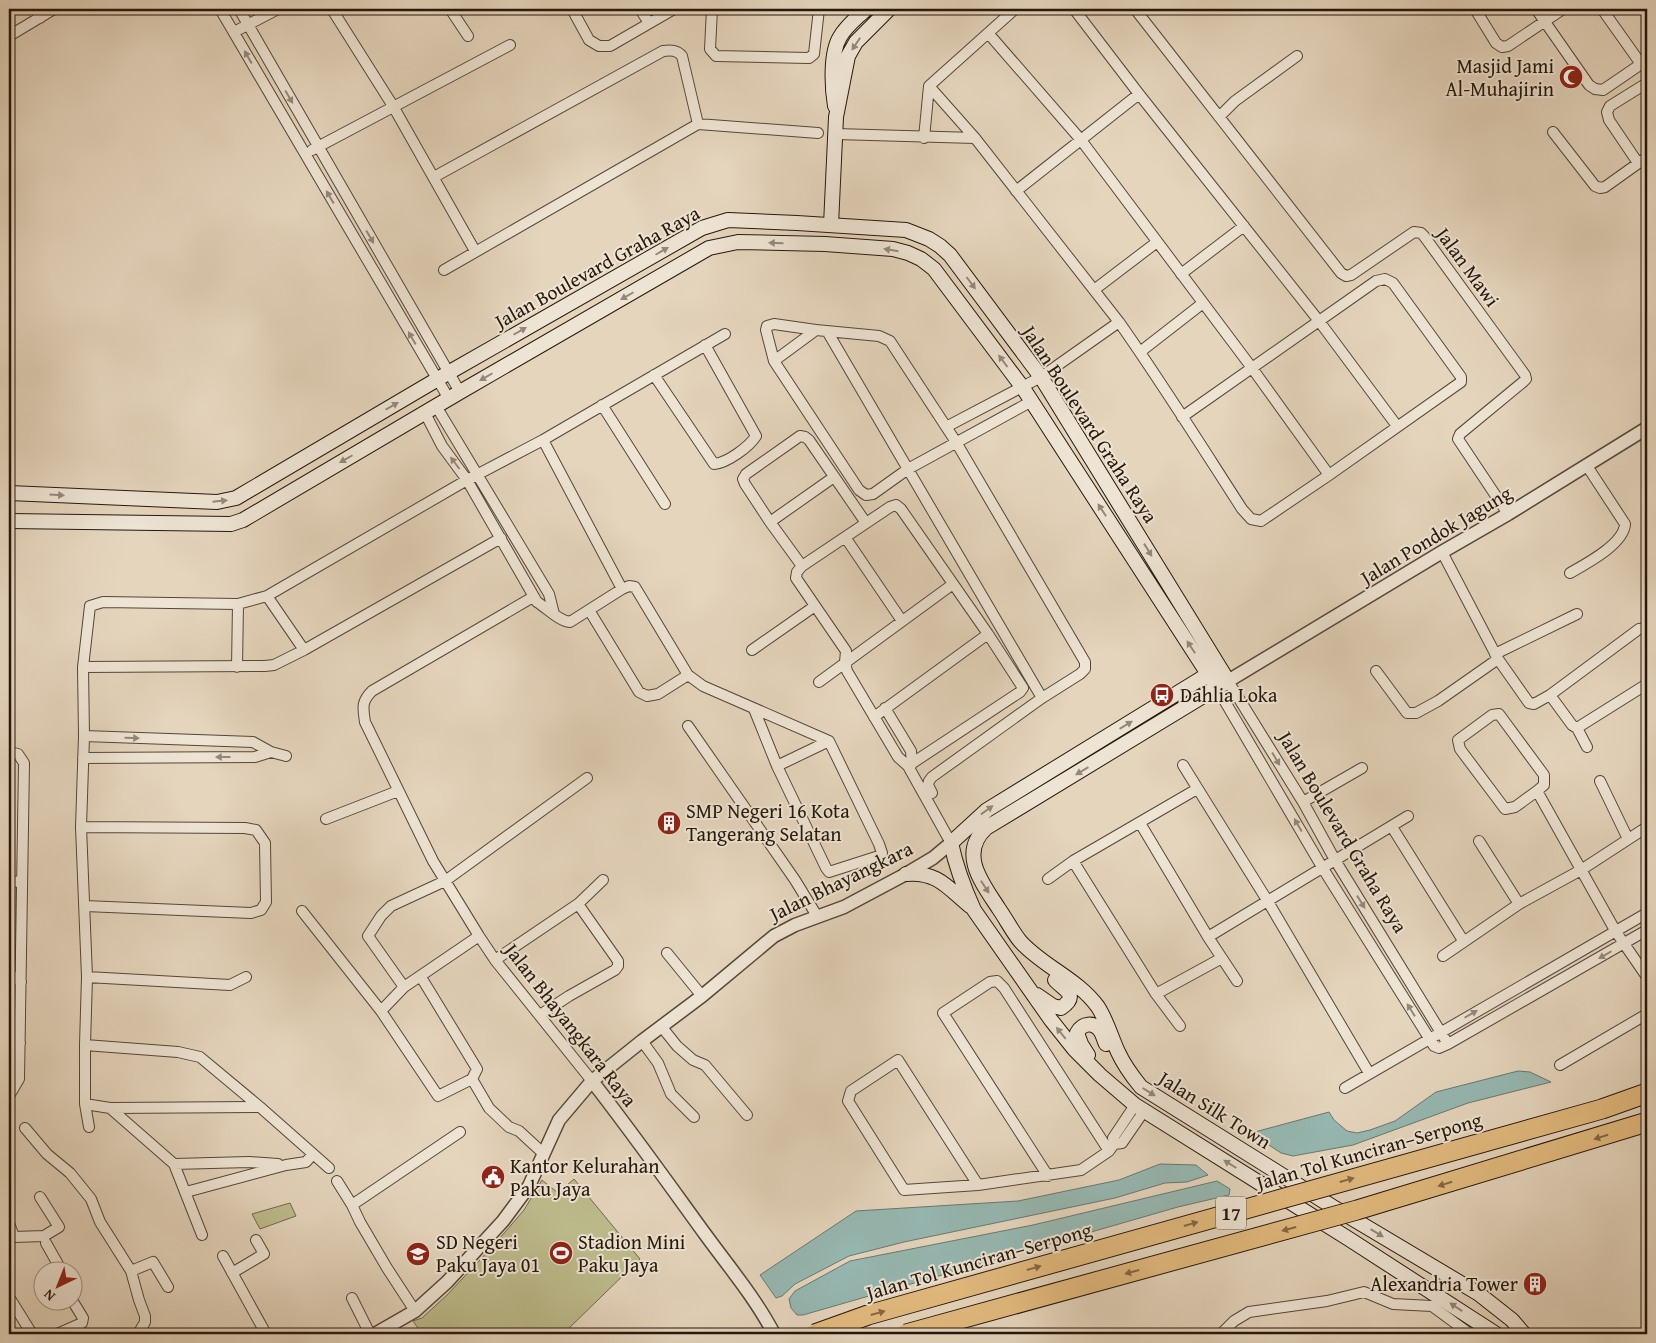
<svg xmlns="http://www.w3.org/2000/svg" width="1656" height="1343" viewBox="0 0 1656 1343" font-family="'Gentium Book Plus',serif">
  <rect width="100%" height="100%" fill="#e5d5bd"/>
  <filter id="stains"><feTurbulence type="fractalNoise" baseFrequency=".004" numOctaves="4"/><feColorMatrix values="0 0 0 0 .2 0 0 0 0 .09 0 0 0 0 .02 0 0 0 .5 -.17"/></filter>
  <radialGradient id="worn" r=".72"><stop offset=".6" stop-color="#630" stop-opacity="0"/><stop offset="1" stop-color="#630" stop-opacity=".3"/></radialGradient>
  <!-- green -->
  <path fill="#bdbb8c" stroke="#72694c" d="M18 884 17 968 13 972 9 969V885Z
    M574 1179 640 1259 563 1334H559L557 1332 554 1334H422L413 1321 422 1318 447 1295 493 1246 524 1210 542 1180 558 1193Z
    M290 1203 296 1216 260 1229 252 1214Z"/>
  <!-- water -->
  <path fill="#96b8b2" stroke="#69786f" d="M1518 1071 1530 1072 1551 1082 1468 1103 1353 1145 1293 1156 1281 1153 1251 1133 1329 1112 1334 1120 1347 1131 1357 1133 1370 1130 1395 1121 1436 1092Z
    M1160 1164 1196 1165 1208 1175 1187 1182 1165 1183 1115 1198 904 1242 849 1256 795 1284 782 1296 776 1298 760 1275 856 1211 1018 1201 1119 1180Z
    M1217 1181 1230 1189 1229 1195 1178 1207 803 1315H797L791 1308 789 1299 795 1291 850 1261 1033 1225Z"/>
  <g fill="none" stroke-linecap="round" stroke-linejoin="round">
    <!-- minor casing -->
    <g stroke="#564638" stroke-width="12">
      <path id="minor" d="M35 9 40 18
        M220 9 449 399
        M239 9 460 392
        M450 9 468 36
        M572 9 589 40 599 46H610L674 9
        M640 9 649 23
        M712 9 710 49 716 56 809 58 814 54 819 9
        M1074 9 1139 94 1319 321 1397 426
        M1135 9 1341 273 1346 276 1351 275 1414 232 1421 233 1424 236 1525 375 1526 379 1523 382 1460 434 1458 439 1508 514
        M1475 9 1496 43 1502 47 1508 46 1563 9
        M1536 9 1589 85 1595 89 1603 90 1647 60
        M1602 9 1641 64
        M333 11 393 106 475 251
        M234 32 278 9
        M988 33 1081 140 1252 368 1329 475
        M9 36 54 9
        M929 86 975 138 1119 322C1162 383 1202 447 1242 509L1251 519 1261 521 1329 475 1461 382V377L1393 283 1385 279 1376 281 1182 417
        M1219 117 1235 101 1297 56
        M1553 132 1595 186 1600 188 1605 187 1647 157
        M836 134 975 138
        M924 138 929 86 1015 9
        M312 150 510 45
        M1638 163 1609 120 1607 112 1610 106 1647 83
        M434 177 663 51C671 50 677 50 682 56L698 124
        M1016 191 1139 94
        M444 270 698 124 818 133
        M1181 274 1244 226
        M1094 290 1157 242
        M827 331 1042 698
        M1140 352 1203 303
        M774 361 816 330
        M654 375 714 464C727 463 749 447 756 436L705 345
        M602 405 665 504
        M436 406 549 594 554 614
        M425 413 442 446 467 480 537 602C547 608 559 621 570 622L622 589 629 586 635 587 688 675 703 686 829 741 879 844 882 853 879 856 829 872 826 868 777 766 754 709
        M946 427 1041 377 1119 322
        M543 440 622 589
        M770 522 834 477
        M845 537 902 621
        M1442 552 1498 659 1529 703 1534 704 1550 695 1639 629 1647 628
        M802 566 770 522 745 484 743 479 746 474 800 436 805 437 809 440 866 523
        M1570 573C1586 564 1624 544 1625 524L1587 466
        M267 596 304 650
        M533 597 372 691C361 702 363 708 365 722L433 861 479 936 495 960 592 1081
        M589 610 639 692 647 696 658 694 688 675
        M752 650 815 606
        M1495 654 1577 614
        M83 667 265 666 274 665 304 650 501 538
        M237 667 238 604
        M1376 671 1407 713H1416L1438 701 1498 659
        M1228 681 1303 802 1335 860 1448 1044
        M819 682 953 584
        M1217 688 1322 867 1434 1046 1439 1048 1448 1044 1647 930
        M1550 695 1572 725 1577 728 1647 684
        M885 708 911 751 912 764
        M874 717 988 634
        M688 726 795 880 817 916
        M1577 728 1587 747
        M84 736 253 742 271 752 286 756
        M9 752 18 754 24 763 19 1079 9 1096
        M83 758 255 757 271 752
        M1183 765 1267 900 1369 1073
        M777 766 829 741
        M908 766 1020 692 1023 688 988 634 901 509 896 505 890 507 802 566 797 572 796 578 846 651 845 662 847 671 898 757 908 766 951 843
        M1600 781 1628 839
        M1537 791 1544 785V775L1499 714 1492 715 1458 740 1460 749 1505 809 1515 807 1537 791 1616 932 1647 977
        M932 793 928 785 929 781 932 777 1042 698 1080 674 1085 669V662L956 442 890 341 879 336 816 330 774 324 767 326 766 330 774 361 859 490 866 495 873 494 908 469 1032 401
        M1303 802 1362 768
        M326 819 398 791
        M1140 823 1208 937 1237 981
        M81 827 245 828 256 830 265 843 266 902 261 910 251 913 85 906
        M1392 827 1464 942
        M1479 841 1519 904
        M1073 861 1156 994 1180 1026
        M1048 879 1073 861 1197 789
        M9 882 22 881
        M302 911 381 1011 438 1096 472 1079 477 1069 421 977
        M1208 937 1408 816
        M667 953 702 996
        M1443 956 1519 904 1581 870 1647 827
        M495 960 578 904 603 880
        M9 974 21 982
        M87 977 230 985 246 977
        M404 987 368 936 381 916 391 906 445 881 587 778
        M1156 994 1222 958
        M381 1011 404 987 479 936
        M540 1015 569 996 615 970 618 966V961L578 904
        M661 1026 677 1046 693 1060 705 1065 747 1115
        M9 1036 20 1043
        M642 1041 658 1063 671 1094 694 1117
        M85 1045 178 1052 200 1057 260 1107 329 1168
        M1560 1065 1647 1014
        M472 1079 489 1108 509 1127 519 1131 544 1154
        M1345 1088 1647 913
        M85 1104 110 1108 260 1107
        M110 1108 174 1164 202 1235
        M89 1127 85 1104V1045L87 977 81 827 84 736 83 667 90 606 103 602 238 604 267 596 467 480 543 440 725 334
        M25 1128 47 1154 70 1173 91 1199 100 1222 131 1271 139 1300 145 1316V1322L138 1334
        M1114 1144 1122 1143 1144 1111
        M174 1164 249 1162 278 1164
        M1048 1176 943 1013 990 982 997 981 1004 988 1109 1151
        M337 1181 352 1205 360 1222 387 1268 415 1311
        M978 1185 898 1060 851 1091 848 1101 904 1190 978 1185 1081 1170 1109 1151 1114 1144 1113 1138 1135 1105
        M186 1192 286 1165 306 1162 313 1154
        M352 1205 460 1132
        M9 1223 14 1237
        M9 1239 14 1237 44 1236 59 1227 40 1197
        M46 1243 59 1266 53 1270
        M223 1256 266 1334
        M131 1271 153 1262 168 1287
        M232 1273 264 1254 256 1240
        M9 1297 32 1334
        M352 1298 370 1334
        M57 1334 82 1323 83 1318 72 1300
        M1221 1334 1234 1321 1249 1312 1327 1301 1364 1292 1393 1304 1432 1306 1470 1334"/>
    </g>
    <!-- tertiary casing -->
    <g stroke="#564638" stroke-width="15">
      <path id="tertiary" d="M1228 681 1442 552 1508 514 1647 428
        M592 1081C631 1131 668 1183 705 1234 729 1267 756 1299 774 1334
        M375 1334 415 1311 447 1282 503 1221 529 1186 559 1120 592 1081 642 1041 702 996 774 936 795 925 844 907 906 874 933 858 951 843"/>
    </g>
    <!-- secondary casing -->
    <g stroke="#26170b" stroke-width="16">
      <path id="secondary" d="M835 106C832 88 830 53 840 37 846 26 857 18 866 9
        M831 225 836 117 848 56 856 42 889 9
        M9 493 217 502 236 498 448 373 702 228 728 220 797 223 906 230 929 239 940 246 950 255 1041 377 1228 681 986 828C958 854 983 884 999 909 1006 919 1012 931 1020 941 1042 966 1078 979 1098 1007 1107 1021 1111 1037 1118 1052 1124 1065 1132 1076 1141 1087L1333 1207 1479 1294 1512 1320 1524 1334
        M9 521 231 524 243 520 460 392 709 248 738 242 825 244 893 249 908 253 921 259 934 269 1023 388 1217 688
        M1215 670 987 810 951 843C956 867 964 888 974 910L1051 1020 1074 1049 1100 1075 1135 1105 1349 1239 1496 1334
        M906 874C937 871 948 888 970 906
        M1037 995 1053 1006 1061 1008C1080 995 1064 990 1055 980
        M1088 1055 1081 1044 1077 1033C1082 1023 1094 1021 1101 1032 1103 1035 1104 1040 1106 1044"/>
    </g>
    <!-- minor -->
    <use href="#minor" stroke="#eee4d4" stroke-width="10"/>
    <!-- tertiary -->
    <use href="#tertiary" stroke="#eee4d4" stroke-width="12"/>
    <!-- secondary -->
    <use href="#secondary" stroke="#eee4d4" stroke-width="14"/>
    <!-- motorway-bridge casing -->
    <g stroke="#26170b" stroke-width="21" stroke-linecap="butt">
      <path id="motorway-bridge" d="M815 1334 868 1315 1602 1109 1647 1093
        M906 1334 1357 1210 1647 1122"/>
    </g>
    <!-- motorway-bridge -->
    <use href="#motorway-bridge" stroke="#e2ba7e" stroke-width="19"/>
  </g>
  <!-- one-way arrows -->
  <defs><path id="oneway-solid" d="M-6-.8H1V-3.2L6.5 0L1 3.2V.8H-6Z" transform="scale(1.25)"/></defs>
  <g fill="#94887a">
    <use href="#oneway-solid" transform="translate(856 44) rotate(124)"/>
    <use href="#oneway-solid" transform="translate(248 57) rotate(-120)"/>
    <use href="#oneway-solid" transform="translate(289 97) rotate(60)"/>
    <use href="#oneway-solid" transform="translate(330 197) rotate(-120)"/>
    <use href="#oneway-solid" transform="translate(370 237) rotate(60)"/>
    <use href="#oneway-solid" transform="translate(776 243) rotate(-179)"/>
    <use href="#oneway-solid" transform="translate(891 250) rotate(-171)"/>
    <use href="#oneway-solid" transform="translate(662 251) rotate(-30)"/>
    <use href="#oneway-solid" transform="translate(971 283) rotate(53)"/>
    <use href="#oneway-solid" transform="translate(627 296) rotate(150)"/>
    <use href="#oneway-solid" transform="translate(520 331) rotate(-30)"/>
    <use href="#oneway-solid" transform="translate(412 338) rotate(-120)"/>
    <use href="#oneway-solid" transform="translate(1003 361) rotate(-127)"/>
    <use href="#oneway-solid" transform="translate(486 377) rotate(150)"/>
    <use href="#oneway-solid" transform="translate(392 406) rotate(-30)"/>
    <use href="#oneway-solid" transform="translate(346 459) rotate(150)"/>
    <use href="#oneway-solid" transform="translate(455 463) rotate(-127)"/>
    <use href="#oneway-solid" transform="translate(57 495) rotate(3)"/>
    <use href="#oneway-solid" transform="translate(220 501) rotate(-6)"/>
    <use href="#oneway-solid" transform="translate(1102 510) rotate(-123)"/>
    <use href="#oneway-solid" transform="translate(1148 550) rotate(58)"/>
    <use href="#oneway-solid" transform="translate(1191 647) rotate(-123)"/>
    <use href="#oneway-solid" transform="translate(1126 725) rotate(-31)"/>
    <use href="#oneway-solid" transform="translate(132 738) rotate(2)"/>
    <use href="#oneway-solid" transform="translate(223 757) rotate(180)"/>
    <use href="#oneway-solid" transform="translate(1276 759) rotate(59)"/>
    <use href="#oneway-solid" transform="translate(1082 771) rotate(149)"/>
    <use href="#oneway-solid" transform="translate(987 810) rotate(-36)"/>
    <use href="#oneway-solid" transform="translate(1298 825) rotate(-120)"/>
    <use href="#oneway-solid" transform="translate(985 887) rotate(57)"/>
    <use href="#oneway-solid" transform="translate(1361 902) rotate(58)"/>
    <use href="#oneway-solid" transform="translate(1605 955) rotate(150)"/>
    <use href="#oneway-solid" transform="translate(1411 1010) rotate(-122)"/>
    <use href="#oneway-solid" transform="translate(1471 1014) rotate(-30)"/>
    <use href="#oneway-solid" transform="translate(1061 1033) rotate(-129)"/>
    <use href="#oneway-solid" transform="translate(1149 1092) rotate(32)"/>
    <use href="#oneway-solid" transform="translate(1230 1164) rotate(-148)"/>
    <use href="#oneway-solid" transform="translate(1377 1233) rotate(31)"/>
    <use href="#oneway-solid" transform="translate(1456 1307) rotate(-147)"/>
  </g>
  <g fill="#846844">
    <use href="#oneway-solid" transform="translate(1601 1137) rotate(163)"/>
    <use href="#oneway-solid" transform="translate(1347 1180) rotate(-16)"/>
    <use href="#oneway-solid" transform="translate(1445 1184) rotate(163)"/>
    <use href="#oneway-solid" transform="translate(1191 1224) rotate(-16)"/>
    <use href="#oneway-solid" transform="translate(1289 1229) rotate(165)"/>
    <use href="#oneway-solid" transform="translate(1034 1268) rotate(-16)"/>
    <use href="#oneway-solid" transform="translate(1132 1272) rotate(165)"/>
    <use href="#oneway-solid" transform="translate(878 1313) rotate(-16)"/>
  </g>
  <!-- icons -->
  <defs>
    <g id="mosque-disc" transform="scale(1.25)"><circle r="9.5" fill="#8f2418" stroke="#eee4d4"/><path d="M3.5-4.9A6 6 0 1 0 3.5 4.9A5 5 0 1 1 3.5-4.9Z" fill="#fff"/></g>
    <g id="bus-disc" transform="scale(1.25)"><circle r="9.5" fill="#8f2418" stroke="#eee4d4"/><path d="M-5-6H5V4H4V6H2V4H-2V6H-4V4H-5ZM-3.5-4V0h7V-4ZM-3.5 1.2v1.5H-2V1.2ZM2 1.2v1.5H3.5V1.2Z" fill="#fff"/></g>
    <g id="building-disc" transform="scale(1.25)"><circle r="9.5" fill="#8f2418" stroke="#eee4d4"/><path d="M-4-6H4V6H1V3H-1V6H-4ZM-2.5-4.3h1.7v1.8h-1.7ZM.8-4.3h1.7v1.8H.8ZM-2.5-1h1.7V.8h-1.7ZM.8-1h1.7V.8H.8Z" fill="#fff"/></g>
    <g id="civic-disc" transform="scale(1.25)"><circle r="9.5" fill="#8f2418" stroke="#eee4d4"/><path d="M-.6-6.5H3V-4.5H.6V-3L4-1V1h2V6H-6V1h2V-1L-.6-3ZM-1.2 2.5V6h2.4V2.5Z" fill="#fff"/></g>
    <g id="stadium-disc" transform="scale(1.25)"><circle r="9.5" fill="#8f2418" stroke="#eee4d4"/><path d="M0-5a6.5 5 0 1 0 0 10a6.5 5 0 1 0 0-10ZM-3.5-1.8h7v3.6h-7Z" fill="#fff"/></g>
    <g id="school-disc" transform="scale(1.25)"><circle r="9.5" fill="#8f2418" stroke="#eee4d4"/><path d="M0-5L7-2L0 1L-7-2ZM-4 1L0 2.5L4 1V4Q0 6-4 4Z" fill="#fff"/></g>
  </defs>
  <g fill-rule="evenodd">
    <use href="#mosque-disc" x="1571" y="77"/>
    <use href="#bus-disc" x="1162" y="695"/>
    <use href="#building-disc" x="669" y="823"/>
    <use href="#civic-disc" x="493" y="1177"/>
    <use href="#stadium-disc" x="561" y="1253"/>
    <use href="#school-disc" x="418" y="1254"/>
    <use href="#building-disc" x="1535" y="1284"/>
  </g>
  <g text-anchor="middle" stroke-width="4" stroke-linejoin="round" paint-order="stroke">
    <!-- shield labels -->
    <rect fill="#eee4d4" stroke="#625447" stroke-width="1" x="1216" y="1196.5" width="30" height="33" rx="4"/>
    <g font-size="19" font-weight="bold" fill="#26170b">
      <text x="1231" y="1220">17</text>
    </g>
    <!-- poi labels -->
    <g font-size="20" fill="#26170b" stroke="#eee4d4" text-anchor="start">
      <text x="1554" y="73" text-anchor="end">Masjid Jami<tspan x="1554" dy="23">Al-Muhajirin</tspan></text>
      <text x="1180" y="702">Dahlia Loka</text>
      <text x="686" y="818">SMP Negeri 16 Kota<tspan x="686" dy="23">Tangerang Selatan</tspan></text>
      <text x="510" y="1173">Kantor Kelurahan<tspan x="510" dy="23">Paku Jaya</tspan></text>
      <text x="436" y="1249">SD Negeri<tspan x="436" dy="23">Paku Jaya 01</tspan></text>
      <text x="578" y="1249">Stadion Mini<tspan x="578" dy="23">Paku Jaya</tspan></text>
      <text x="1518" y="1291" text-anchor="end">Alexandria Tower</text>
    </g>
    <!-- street labels -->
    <g font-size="20" fill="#26170b" stroke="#eee4d4">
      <text transform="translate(597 267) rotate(-29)" y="7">Jalan Boulevard Graha Raya</text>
      <text transform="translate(1468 267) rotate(54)" y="7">Jalan Mawi</text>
      <text transform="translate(1090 424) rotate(57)" y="7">Jalan Boulevard Graha Raya</text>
      <text transform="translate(1436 535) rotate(-31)" y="7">Jalan Pondok Jagung</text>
      <text transform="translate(1343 832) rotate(59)" y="7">Jalan Boulevard Graha Raya</text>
      <text transform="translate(841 881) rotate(-26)" y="7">Jalan Bhayangkara</text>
      <text transform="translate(571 1025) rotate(52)" y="7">Jalan Bhayangkara Raya</text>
      <text transform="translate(1215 1110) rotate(32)" y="7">Jalan Silk Town</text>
      <text transform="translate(1369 1151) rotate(-16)" y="7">Jalan Tol Kunciran–Serpong</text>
      <text transform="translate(979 1261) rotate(-16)" y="7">Jalan Tol Kunciran–Serpong</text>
    </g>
  </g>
  <!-- margin -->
  <rect width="1656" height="1343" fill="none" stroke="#e5d5bd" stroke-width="30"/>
  <rect x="10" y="10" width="1636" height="1323" fill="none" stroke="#26170b" stroke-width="2.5"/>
  <rect x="15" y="15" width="1626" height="1313" fill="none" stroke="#26170b"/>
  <!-- north arrow -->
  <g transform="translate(58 1286) rotate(223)"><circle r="24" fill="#eee4d4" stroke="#9e9284"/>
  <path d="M0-4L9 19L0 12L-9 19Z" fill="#8f2418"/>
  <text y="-8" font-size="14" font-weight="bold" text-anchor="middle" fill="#26170b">N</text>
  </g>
  <rect width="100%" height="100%" filter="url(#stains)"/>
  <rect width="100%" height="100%" fill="url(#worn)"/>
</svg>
